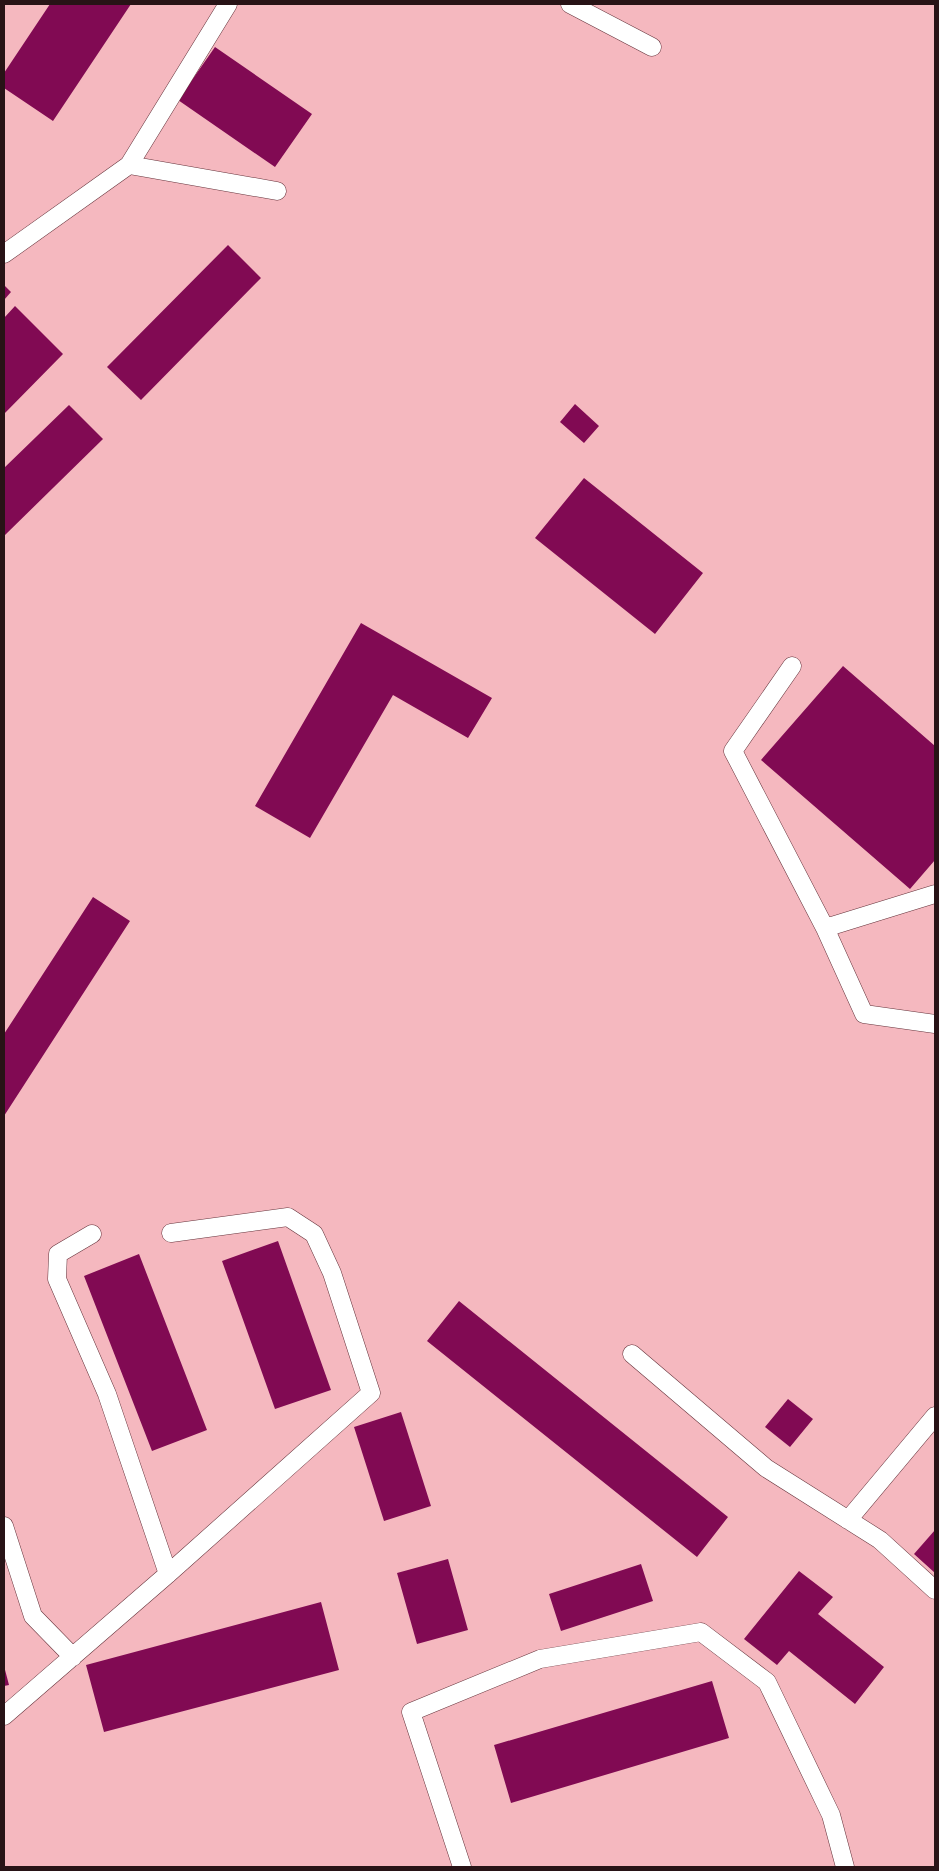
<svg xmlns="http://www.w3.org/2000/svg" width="939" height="1871" viewBox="0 0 939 1871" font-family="Inter,sans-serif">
  <rect width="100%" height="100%" fill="#f5b8bf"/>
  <!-- building -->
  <path fill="#810a53" d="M50 4H131L53 121 4 88V73Z
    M215 47 312 114 275 167 178 100Z
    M228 245 261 278 141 400 107 367Z
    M4 285 11 292 4 300Z
    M15 306 63 354 4 414V318Z
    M575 404 599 426 584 443 560 422Z
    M69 405 103 439 4 536V468Z
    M584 478 703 573 655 634 535 538Z
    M361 623 492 698 468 738 393 695 310 838 255 806Z
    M843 666 935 746V860L910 889 761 760Z
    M93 897 130 921 4 1116V1034Z
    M278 1241 331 1390 275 1409 222 1261Z
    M139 1254 207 1430 152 1451 84 1276Z
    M459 1301 728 1517 697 1557 427 1341Z
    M788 1399 813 1419 790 1447 765 1427Z
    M401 1412 431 1506 384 1521 354 1427Z
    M935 1530V1573L914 1554Z
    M448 1559 468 1630 417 1644 397 1573Z
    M641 1564 653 1601 561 1631 549 1594Z
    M799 1571 833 1597 818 1614 884 1667 855 1704 789 1651 777 1665 744 1639Z
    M321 1602 339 1670 104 1732 86 1665Z
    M4 1666 9 1685 4 1686Z
    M712 1681 729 1738 511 1803 494 1745Z"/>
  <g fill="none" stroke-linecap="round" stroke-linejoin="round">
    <!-- lane casing -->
    <g stroke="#66343c" stroke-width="19">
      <path id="lane" d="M570 4 652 47
        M129 165 228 4
        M4 254 129 165 277 191
        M792 666 733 751 825 928 864 1014 935 1024
        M825 928 935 894
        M92 1234 58 1254 57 1279 107 1394 168 1574
        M632 1354 766 1468 880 1540 935 1590
        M848 1520 935 1416
        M4 1526 33 1616 73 1657
        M4 1716 168 1574 371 1393 332 1273 314 1234 288 1217 171 1233
        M462 1867 411 1712 540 1659 701 1632 767 1682 831 1815 845 1867"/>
    </g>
    <!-- lane -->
    <use href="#lane" stroke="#fff" stroke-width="18"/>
  </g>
  <!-- border -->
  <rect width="939" height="1871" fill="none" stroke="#281316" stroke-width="10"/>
</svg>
